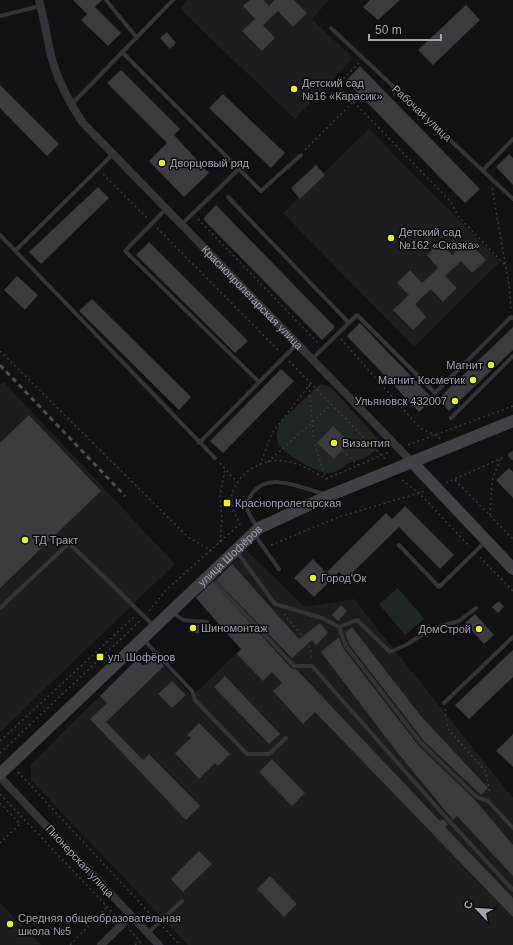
<svg xmlns="http://www.w3.org/2000/svg" width="513" height="945" viewBox="0 0 513 945" font-family="Helvetica,sans-serif">
  <rect width="100%" height="100%" fill="#111012"/>
  <!-- built -->
  <path fill="#1d1c1f" d="M188 0H329L312 19 353 58 295 119 180 9Z
    M369 129 500 262 414 347 283 213Z
    M4 382 175 564 0 732V384Z
    M246 550 305 607 354 599 513 798V945H188L31 780V764L137 659 143 665 154 655 192 696 241 649 195 597Z
    M0 903 41 945H0Z"/>
  <!-- green -->
  <path fill="#1f2623" d="M320 384 331 387 380 441 378 448C373 452 368 456 363 459 359 460 354 460 351 462 344 465 340 471 332 473 320 476 286 455 279 445 275 437 277 428 281 421Z
    M398 588 424 619 405 635 379 604Z"/>
  <!-- building -->
  <path fill="#3b3a3f" d="M73 0H102L95 7 121 33 108 46 81 20 87 14Z
    M250 0H263L269 6 275 0H294L307 13 293 27 278 11 263 25 275 38 262 51 242 31 255 19 243 6Z
    M370 0H400L378 20 363 7Z
    M466 5 480 20 433 65 418 50Z
    M167 32 176 43 170 49 160 38Z
    M360 66 480 189 465 203 346 81Z
    M121 70 180 129 174 135 209 173 184 197 149 161 167 143 107 83Z
    M0 85 59 144 47 156 0 108Z
    M223 94 285 153 271 168 209 108Z
    M509 154 513 158V185L496 167Z
    M316 165 325 175 300 199 291 188Z
    M98 187 109 198 41 264 29 252Z
    M216 205 335 327 322 340 203 219Z
    M467 240 486 260 472 273 461 261 445 276 457 288 443 302 431 289 415 304 426 317 413 330 393 310 409 295 397 283 410 270 422 283 438 268 427 255 440 242 452 255Z
    M149 242 248 341 235 353 136 255Z
    M17 276 38 295 25 310 4 290Z
    M92 299 191 397 179 410 79 311Z
    M360 323 433 399 419 412 347 336Z
    M513 327V350L449 411 438 399Z
    M281 369 294 381 223 453 210 441Z
    M29 415 101 491 0 588V443Z
    M333 426 350 442 334 459 317 443Z
    M509 468 513 472V498L496 480Z
    M405 506 454 555 440 569 399 527 346 579 339 572 314 597 294 578 313 559 326 573 386 513 392 519Z
    M232 564 299 639 320 623 328 633 316 645 312 640 292 658 216 580Z
    M213 582 291 668 297 670 440 821 443 819 448 824 445 827 513 898V917L315 712 303 724 273 691 282 683 272 672 263 681 237 654 241 649 196 598Z
    M499 601 504 607 498 613 492 607Z
    M341 605 347 611 338 621 332 615Z
    M475 614 494 635 484 644 465 623Z
    M190 624 199 625V633L189 632Z
    M352 627 420 715 488 788 481 795 424 741 349 644 345 633Z
    M339 637 343 648 418 745 475 800 513 845V876L457 816 453 820 448 814 397 752 321 652Z
    M513 650V677L469 719 455 705Z
    M154 655 164 666 106 722 143 760 149 754 200 806 186 820 90 719 107 703 100 696 137 659 143 666Z
    M225 676 280 734 269 744 214 687Z
    M172 681 186 695 172 708 158 694Z
    M199 723 230 754 218 766 215 763 199 779 175 753 191 738 187 735Z
    M513 734V767L496 751Z
    M272 759 305 793 292 806 259 772Z
    M199 851 212 864 183 892 171 879Z
    M270 876 297 904 284 917 257 889Z"/>
  <g fill="none" stroke-linecap="round" stroke-linejoin="round">
    <!-- path -->
    <path stroke="#3a3a40" stroke-width="1.5" stroke-dasharray="2 3" stroke-linecap="butt" d="M359 63 337 85 451 202 458 216 505 265
      M305 150 353 102
      M103 174 147 218
      M492 188 509 285 511 311
      M198 219 318 343
      M157 228 279 351
      M341 339 420 428 437 436 440 439
      M0 351 188 537 212 551
      M289 361 387 461
      M309 385 314 442 326 479
      M408 445 513 406
      M342 451 358 465
      M268 462 332 404
      M220 463 237 482
      M260 465 272 433 311 383
      M326 479 389 452
      M402 480 419 493 470 547
      M455 480 513 539
      M446 483 504 457
      M490 515 492 481 500 459
      M220 542 222 519 220 495 225 469
      M271 545 339 517 425 491
      M480 557 513 591
      M149 611 166 590 240 524C236 516 230 505 232 495 236 474 263 457 284 461 299 463 313 471 326 479
      M284 614C294 627 312 643 312 659
      M445 709 448 729 486 772 490 794
      M0 741 134 617
      M0 753 140 621
      M18 772 155 919
      M0 794 117 917
      M0 803 20 824 0 843
      M163 927 180 945
      M130 930 143 945
      M70 945 107 907
      M135 945 139 941"/>
    <!-- lane -->
    <path stroke="#353339" stroke-width="4" d="M106 0 137 38
      M0 16 40 6
      M331 28 513 199
      M122 52 261 191 301 155
      M71 105 173 0
      M483 170 513 139
      M228 197 349 323
      M166 209 125 251 259 382
      M181 225 239 169
      M0 235 215 458
      M16 250 112 155
      M312 359 357 315 435 393 511 317 513 318
      M451 418 513 356
      M199 443 297 344
      M513 453 510 455 513 458
      M258 528C251 518 242 507 251 495 267 470 302 488 324 494
      M254 534 279 569
      M399 545 439 587 486 541
      M237 552 275 604 322 618 339 627 346 646 421 743 477 797 488 801 513 828
      M216 583 294 666H312L442 813 513 890
      M0 608 69 543 154 626
      M172 612 183 620 207 622
      M339 627 357 620 390 652 406 645 431 629 459 621 476 608
      M144 640 192 691 195 700 247 754H269L286 738
      M444 703 513 637
      M148 933 182 901"/>
    <!-- street -->
    <g stroke="#353339" stroke-width="8">
      <path id="s1" d="M39 0C45 21 47 42 53 63 60 85 70 104 83 123L413 463"/>
      <path d="M0 777 159 945"/>
      <path d="M101 945 131 916"/>
    </g>
    <!-- secondary -->
    <g stroke="#404047" stroke-width="12">
      <path d="M413 463 513 569"/>
      <path id="s2" d="M0 774 259 528 328 496 513 421"/>
    </g>
    <!-- rail -->
    <path stroke="#4d4c54" stroke-width="3" stroke-dasharray="5 4" stroke-linecap="butt" d="M0 365 125 496"/>
  </g>
  <!-- markers -->
  <g fill="#ecf02b" stroke="#0c0b0d" stroke-width="1.5">
    <circle cx="294" cy="89" r="4"/>
    <circle cx="162" cy="163" r="4"/>
    <circle cx="391" cy="238" r="4"/>
    <circle cx="491" cy="365" r="4"/>
    <circle cx="473" cy="380" r="4"/>
    <circle cx="455" cy="401" r="4"/>
    <circle cx="334" cy="443" r="4"/>
    <rect x="223" y="499" width="8" height="8" rx="2"/>
    <circle cx="25" cy="540" r="4"/>
    <circle cx="313" cy="578" r="4"/>
    <circle cx="193" cy="628" r="4"/>
    <circle cx="479" cy="629" r="4"/>
    <rect x="96" y="653" width="8" height="8" rx="2"/>
    <circle cx="10" cy="924" r="4"/>
  </g>
  <g text-anchor="middle" stroke-width="3" stroke-linejoin="round" paint-order="stroke">
    <!-- poi labels -->
    <g font-size="11" fill="#a3a2b3" stroke="#0c0b0d" text-anchor="start">
      <text x="302" y="87">Детский сад<tspan x="302" dy="13">№16 «Карасик»</tspan></text>
      <text x="170" y="167">Дворцовый ряд</text>
      <text x="399" y="236">Детский сад<tspan x="399" dy="13">№162 «Сказка»</tspan></text>
      <text x="483" y="369" text-anchor="end">Магнит</text>
      <text x="465" y="384" text-anchor="end">Магнит Косметик</text>
      <text x="447" y="405" text-anchor="end">Ульяновск 432007</text>
      <text x="342" y="447">Византия</text>
      <text x="235" y="507">Краснопролетарская</text>
      <text x="33" y="544">ТД Тракт</text>
      <text x="321" y="582">Город'Ок</text>
      <text x="201" y="632">Шиномонтаж</text>
      <text x="471" y="633" text-anchor="end">ДомСтрой</text>
      <text x="108" y="661">ул. Шофёров</text>
      <text x="18" y="922">Средняя общеобразовательная<tspan x="18" dy="13">школа №5</tspan></text>
    </g>
    <!-- street labels -->
    <g font-size="11" fill="#a3a2b3" stroke="#0c0b0d">
      <text transform="translate(422 113) rotate(43)" y="4">Рабочая улица</text>
      <text dy="4" stroke="none"><textPath href="#s1" startOffset="375">Краснопролетарская улица</textPath></text>
      <text dy="4" stroke="none"><textPath href="#s2" startOffset="317">улица Шофёров</textPath></text>
      <text transform="translate(80 861) rotate(47)" y="4">Пионерская улица</text>
    </g>
  </g>
  <!-- north arrow -->
  <g transform="translate(477 909) rotate(295)" stroke="#0c0b0d" stroke-width="3" paint-order="stroke">
  <path d="M0-3L7 15L0 10L-7 15Z" fill="#a3a2b3"/>
  <text y="-6" font-size="11" font-weight="bold" text-anchor="middle" fill="#a3a2b3">С</text>
  </g>
  <!-- scale -->
  <path d="M369 34v6h72v-6" fill="none" stroke="#a3a2b3" stroke-width="2"/>
  <text x="375" y="34" font-size="12" fill="#a3a2b3" stroke="#0c0b0d" stroke-width="3" paint-order="stroke">50 m</text>
</svg>
